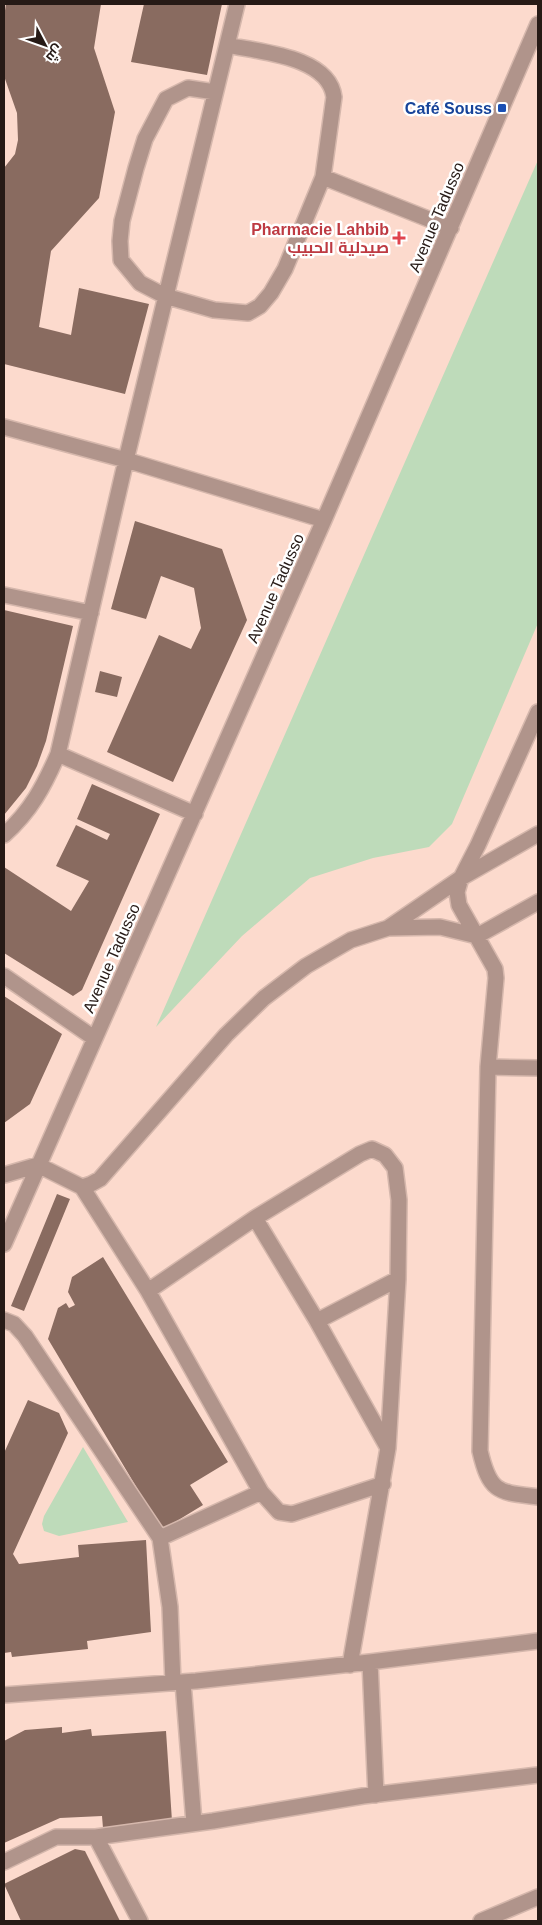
<svg xmlns="http://www.w3.org/2000/svg" width="542" height="1925" viewBox="0 0 542 1925" font-family="Helvetica,Cairo,sans-serif">
  <rect width="100%" height="100%" fill="#fcdacd"/>
  <!-- green -->
  <path fill="#bedbba" d="M538 160V623L452 824 429 847 373 858 310 878 242 936 156 1027Z
    M83 1447 128 1522 59 1536 44 1531 42 1524 44 1516Z"/>
  <!-- building -->
  <path fill="#896b60" d="M6 4H101L94 48 115 112 99 198 51 251 39 327 71 335 79 288 149 304 125 394 4 364V168L15 154 18 140 17 113 4 76V17Z
    M144 4H222L207 75 131 62Z
    M135 521 222 549 247 620 173 782 107 752 159 635 191 649 201 628 194 588 161 576 146 619 111 609Z
    M4 610 73 626 46 741 37 766 26 788 4 815Z
    M100 671 122 677 117 697 95 692Z
    M92 784 160 814 82 990 73 996 4 953V867L71 911 89 881 56 866 76 825 107 840 110 834 77 819Z
    M4 996 62 1034 30 1104 4 1123Z
    M57 1194 70 1199 24 1311 11 1306Z
    M103 1257 228 1462 190 1485 203 1505 162 1530 48 1339 58 1308 66 1303 69 1308 75 1305 68 1292 72 1277Z
    M28 1400 59 1413 68 1433 13 1554 19 1564 79 1557 78 1545 146 1540 151 1632 87 1641 88 1649 12 1657 11 1652 4 1653V1453Z
    M62 1727V1733L91 1729 92 1736 166 1731 172 1821 103 1828 102 1816 60 1818 4 1843V1741L25 1730Z
    M75 1849 85 1851 120 1921H21L4 1884Z"/>
  <g fill="none" stroke-linecap="round" stroke-linejoin="round">
    <!-- minor casing -->
    <g stroke="#d5b7ac" stroke-width="18">
      <path id="minor" d="M215 92 188 88 166 99 145 139 136 168 122 221 120 241 121 260 140 283 165 296 214 310 248 313 260 306 271 293 285 269 323 177 334 97C329 56 259 52 227 45
        M323 177 451 228
        M4 427 126 460 324 520
        M4 595 91 613
        M538 712 478 845 461 878 457 892 459 905 495 969 496 978 488 1067 480 1451C490 1494 499 1492 538 1497
        M58 754 195 814
        M4 835C31 811 44 786 58 754L126 460 237 4
        M388 928 461 878 538 834
        M4 976 94 1038
        M488 1067 538 1068
        M4 1175 38 1165 82 1187 148 1291 261 1492 279 1512 292 1514 383 1484
        M82 1187 91 1184 100 1179 226 1035 264 998 306 966 351 940 388 928 440 927 477 936 538 902
        M255 1218 317 1321 388 1448
        M4 1244 324 520 538 24
        M148 1291 255 1218 360 1154 372 1149 385 1155 395 1168 399 1200 398 1279 388 1448 350 1665
        M4 1320 14 1324 25 1336 160 1538 170 1607 173 1683
        M317 1321 398 1279
        M160 1538 261 1492
        M370 1662 376 1795
        M183 1682 194 1823
        M4 1695 196 1681 370 1662 538 1641
        M96 1837 140 1921
        M4 1862 56 1837H96L213 1821 363 1796 538 1775
        M481 1921 538 1897"/>
    </g>
    <!-- minor -->
    <use href="#minor" stroke="#b0948b" stroke-width="15"/>
  </g>
  <!-- markers -->
  <rect fill="#1a4fb4" stroke="#fff" stroke-width="2" x="497" y="103" width="10" height="10" rx="2.5"/>
  <path fill="#e0444e" stroke="#fff" stroke-width="2" d="M396.5 230.5h5v5h5v5h-5v5h-5v-5h-5v-5h5z"/>
  <g text-anchor="middle" stroke-width="5" stroke-linejoin="round" paint-order="stroke">
    <!-- transit labels -->
    <g font-size="16" font-weight="bold" fill="#164399" stroke="#fff" text-anchor="end">
      <text x="492" y="114">Café Souss</text>
    </g>
    <!-- street labels -->
    <g font-size="16" fill="#261a16" stroke="#fff">
      <text transform="translate(436 217) rotate(-67)" y="6">Avenue Tadusso</text>
      <text transform="translate(275 588) rotate(-66)" y="6">Avenue Tadusso</text>
      <text transform="translate(111 958) rotate(-66)" y="6">Avenue Tadusso</text>
    </g>
    <!-- health labels -->
    <g font-size="16" font-weight="bold" fill="#be3a42" stroke="#fff" text-anchor="end">
      <text x="389" y="235">Pharmacie Lahbib<tspan x="389" dy="18">صيدلية الحبيب</tspan></text>
    </g>
  </g>
  <!-- border -->
  <rect width="542" height="1925" fill="none" stroke="#261a16" stroke-width="10"/>
  <!-- north arrow -->
  <g transform="translate(45 45) rotate(131)" stroke="#ffffff" stroke-width="4" paint-order="stroke">
  <path d="M0-4L9 19L0 12L-9 19Z" fill="#261a16"/>
  <text y="-8" font-size="14" font-weight="bold" text-anchor="middle" fill="#261a16">ش</text>
  </g>
</svg>
